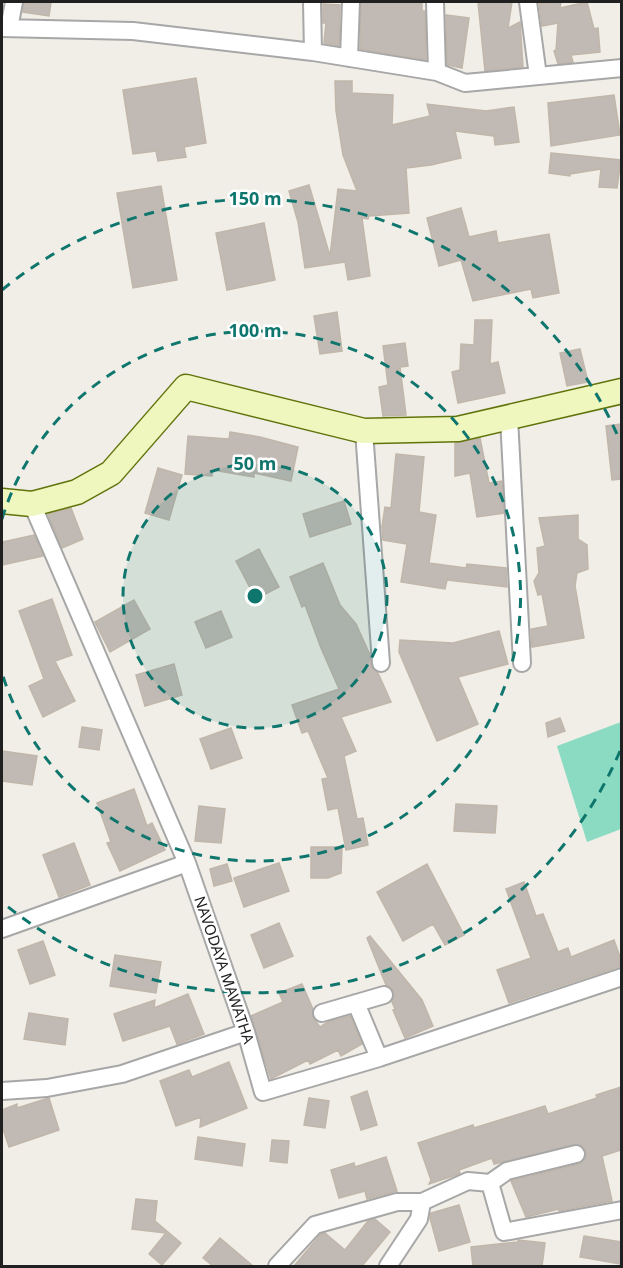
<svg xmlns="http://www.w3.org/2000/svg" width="623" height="1268" viewBox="0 0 623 1268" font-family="'Noto Sans',sans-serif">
  <rect width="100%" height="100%" fill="#f0eee7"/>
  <!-- pitch -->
  <path fill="#8adbc2" d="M621 722V829L587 842 557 746Z"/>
  <!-- building -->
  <path fill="#c1bab4" stroke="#c1b6aa" stroke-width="1.5" d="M24 2H51L49 16 23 12Z
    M361 2H422V11H425L426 60 360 49Z
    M478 2H512L508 28 520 22 523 67 485 71Z
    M561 2 560 8 587 2 594 29 598 28 600 52 571 55 573 62 558 64 554 51 556 50 558 23 542 26 539 3Z
    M323 4 340 5 339 46 324 43 326 23H323Z
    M446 15 469 18 462 68 447 65Z
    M196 78 206 143 184 147 186 157 158 161 156 151 133 154 123 90Z
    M335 81H352V93L393 95 392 125 430 116 427 104 486 111 514 107 519 142 495 145 494 136 455 131 461 158 431 165 406 168 409 213 369 216 368 219 362 218 370 276 348 280 345 262 305 268 298 222 289 191 309 185 330 256 338 189 357 191 343 155 336 111Z
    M614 95 620 135 551 146 548 103Z
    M551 153 621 160 617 188 599 187 601 169 570 174V176L549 173Z
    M161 186 177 280 133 288 117 193Z
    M461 208 469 237 496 231 498 243 549 234 559 293 533 298 531 289 473 301 461 260 439 266 427 218Z
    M264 223 275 280 227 290 216 233Z
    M337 312 342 351 320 354 314 316Z
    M475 320H492L490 364 498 362 505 393 458 403 452 372 460 370 461 344 474 345Z
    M405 343 408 366 400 367 406 415 383 416 379 387 388 385 383 346Z
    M580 349 588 382 567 386 560 353Z
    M621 424V479L612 480 606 426Z
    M230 432 260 437 298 447 291 481 254 473V477L213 470 212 476 185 474 188 436 229 439Z
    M480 438 489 483 502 481 504 513 477 517 470 473 455 476V443Z
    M396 454 424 457 419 512 436 515 429 563 466 568 467 564 506 568 507 587 447 580 445 589 401 582 407 544 383 540 382 527 385 507 391 508Z
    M158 468 182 475 169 520 145 513Z
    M344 501 351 524 310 537 303 514Z
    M71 508 83 539 62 548 48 514Z
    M578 515V539L587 545 588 569 577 573 575 586 584 638 532 647 531 629 548 626 542 594 538 595 534 581 539 573 537 548 545 546 539 518Z
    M34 535 43 556 2 565V542Z
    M259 549 279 587 256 599 236 561Z
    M323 563 340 605 356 624 370 655 372 668 378 673 391 702 341 717 356 751 344 756 357 819 363 818 368 845 346 850 338 808 328 810 322 779 328 778 308 731 302 733 292 705 339 689 321 648 305 605 302 607 290 577Z
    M52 599 72 655 55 661 75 701 43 717 29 686 44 679 19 611Z
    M134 600 150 629 110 652 95 622Z
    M221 611 232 637 206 648 195 622Z
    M499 631 508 664 458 677 478 724 437 741 399 652 400 640 453 643Z
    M174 664 182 695 145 706 136 675Z
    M560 718 565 731 548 737 546 723Z
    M82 727 102 730 99 750 79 747Z
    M231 728 242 758 211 769 200 739Z
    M2 751 37 756 32 785 2 781Z
    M134 789 147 826 152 823 165 850 120 871 107 843 111 842 97 803Z
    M456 804 497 806 495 833 454 831Z
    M199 806 225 809 221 843 195 841Z
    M74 843 90 885 59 897 43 855Z
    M311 847H342L341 873 328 878H311Z
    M279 863 289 891 244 907 234 878Z
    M227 864 232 881 214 886 210 869Z
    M427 864 464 935 445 945 433 924 403 941 377 892Z
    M524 882 536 916 543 914 558 952 568 948 571 957 614 940 621 960V966L509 1003 497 970 531 958 506 889Z
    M279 923 293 956 264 968 251 935Z
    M370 936 422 1000 433 1026 405 1038 393 1010 395 1009 392 1002 394 992 391 987 386 985 367 938Z
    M43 941 55 975 30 984 18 950Z
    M115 955 161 962 156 993 110 986Z
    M302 984 313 1009 312 1016 320 1027 328 1022 350 1016 362 1044 341 1056 338 1050 310 1064 308 1060 271 1079 251 1016 283 1002 279 993Z
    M188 994 204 1034 177 1044 170 1026 123 1041 114 1014 155 1000 154 1008Z
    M29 1013 68 1019 65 1045 24 1039Z
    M229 1062 247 1108 200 1127 201 1117 176 1126 160 1081 189 1070 192 1077Z
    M621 1087V1150L602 1156 612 1201 559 1211V1209L526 1217 511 1181 579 1164 586 1157V1152L584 1147 578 1144 494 1164 492 1158 459 1170 460 1173 456 1175 429 1184 431 1180 418 1143 473 1125 474 1128 545 1106 548 1114 597 1098 596 1095Z
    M367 1091 377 1125 361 1130 351 1097Z
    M49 1098 59 1130 9 1147 2 1126V1110L17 1104V1108Z
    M309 1098 329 1101 325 1128 304 1125Z
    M198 1137 245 1144 242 1166 195 1159Z
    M272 1140 289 1141 287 1163 270 1161Z
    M386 1157 397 1191 367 1199 365 1191 339 1198 331 1170 354 1163 355 1167Z
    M136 1199 157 1201 155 1221 181 1243 162 1265 149 1254 166 1233 132 1229Z
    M459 1205 470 1242 439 1251 430 1218 431 1213Z
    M375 1219 390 1232 362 1266H294L321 1234 325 1233 345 1250 368 1221Z
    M584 1236 621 1242V1264L580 1257Z
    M220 1238 253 1266H213L203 1258Z
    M518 1240 545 1243 542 1266H473L471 1247 518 1242Z"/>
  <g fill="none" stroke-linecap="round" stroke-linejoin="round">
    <!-- street casing -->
    <g stroke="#a7a7a7" stroke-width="20">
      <path id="street" d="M312 2 313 52
        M435 2 437 72
        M528 2 538 76
        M2 28 133 31 313 52 437 72 465 83 622 68
        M9 28 14 2
        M349 58 351 2
        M509 418 522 663
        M364 431 381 663
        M32 504 187 863 246 1032 263 1092 379 1058 622 977
        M2 929 187 863
        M356 1003 379 1058
        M322 1013 384 995
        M2 1091 47 1088 122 1074 246 1032
        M490 1183 507 1171 576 1154
        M277 1266 315 1225 397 1202H422L468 1181 490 1183 504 1232 622 1210
        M388 1266 419 1219 422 1202"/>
    </g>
    <!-- secondary casing -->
    <g stroke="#60740b" stroke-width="27">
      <path id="secondary" d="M2 501 32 504 77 492 111 473 186 387 364 431 458 429 622 391"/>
    </g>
    <!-- street -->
    <use href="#street" stroke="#fff" stroke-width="16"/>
    <!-- secondary -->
    <use href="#secondary" stroke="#eff7bf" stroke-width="24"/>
  </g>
  <!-- distance rings -->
  <circle cx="255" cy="596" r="132" fill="#0f766e" fill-opacity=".12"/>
  <g fill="none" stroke="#0f766e" stroke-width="3" stroke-dasharray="10 8">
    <circle cx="255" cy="596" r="132"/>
    <path d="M2 519A265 265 0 1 1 2 673"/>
    <path d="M620 751A397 397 0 0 1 2 902M2 290A397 397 0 0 1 620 441"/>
  </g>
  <g text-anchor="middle" stroke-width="5" stroke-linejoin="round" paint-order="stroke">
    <!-- street labels -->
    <g font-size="15" fill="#202020" stroke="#fff">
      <text transform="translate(224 970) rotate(71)" y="5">NAVODAYA MAWATHA</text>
    </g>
  </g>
  <circle cx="255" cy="596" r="9" fill="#0f766e" stroke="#fff" stroke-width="3"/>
  <g font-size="18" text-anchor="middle" font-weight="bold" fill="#0f766e" stroke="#fff" stroke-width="5" stroke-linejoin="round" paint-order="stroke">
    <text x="255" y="205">150 m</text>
    <text x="255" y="337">100 m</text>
    <text x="255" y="470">50 m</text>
  </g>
  <!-- border -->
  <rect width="623" height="1268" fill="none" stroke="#202020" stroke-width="6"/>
</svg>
